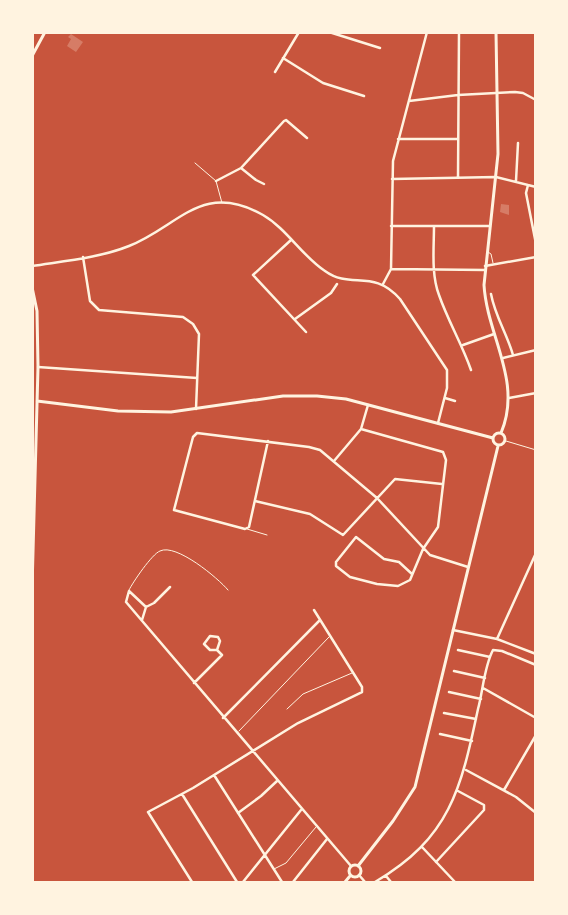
<svg xmlns="http://www.w3.org/2000/svg" width="568" height="915" viewBox="0 0 568 915" font-family="'Source Sans 3',sans-serif">
  <rect width="100%" height="100%" fill="#c8553d"/>
  <!-- building -->
  <path fill="#d67c66" d="M71 34 83 42 76 52 67 46 71 39 68 37Z
    M501 204 509 205V215L500 212Z"/>
  <g fill="none" stroke-linecap="round" stroke-linejoin="round">
    <!-- service -->
    <path stroke="#fff3e0" stroke-width="1" d="M195 163 216 181 222 203
      M488 252 491 254 493 263
      M506 441 536 450
      M247 529 267 535
      M129 590C133 582 152 554 160 551 176 543 218 578 228 590
      M287 709 303 694 352 673
      M239 731 329 637
      M274 869 286 863 316 827
      M513 882H514"/>
    <!-- minor -->
    <path stroke="#fff3e0" stroke-width="2.5" d="M329 32 380 48
      M283 58 323 83 364 96
      M275 72 299 32
      M409 101 458 95 515 92 523 93 536 100
      M398 139H458
      M241 168 256 180 264 184
      M458 177 459 32
      M392 179 496 177 536 187
      M216 181 241 168 284 121 286 120 307 138
      M516 181 518 143
      M528 185 526 193 536 244
      M391 226H490
      M434 226C434 248 431 274 439 295 448 321 462 344 471 370
      M291 240 253 275 306 332
      M83 257 90 301 99 310 183 317 193 324 199 334 196 409
      M32 266C64 261 99 258 129 246 178 227 202 180 263 215 287 229 302 256 325 271 351 290 373 268 400 299L447 370V388L438 423
      M485 266 536 257
      M391 269 485 270
      M383 284 391 269 393 161 427 32
      M491 294C495 316 507 334 513 355
      M295 319 331 293 337 284
      M463 345 494 334
      M503 358 536 350
      M38 367 197 378
      M445 398 455 401
      M509 398 536 393
      M361 429 368 405
      M268 441 249 527 245 529 174 510 193 437 197 433 309 447 320 450 377 498 430 555 468 567
      M334 461 361 429 443 452 446 460 438 527 423 549 410 580 398 586 377 584 350 577 336 566V562L356 537 384 559 399 562 412 574
      M255 501 310 514 343 535 395 479 442 484
      M146 607 154 603 170 587
      M142 620 146 607 129 591 126 602 351 866
      M453 630 497 639 536 654
      M497 639 536 553
      M458 650 490 657
      M454 671 485 678
      M194 683 222 655 217 650 220 641 218 637 210 636 204 644 210 650H217
      M483 688 536 718
      M449 692 481 699
      M444 713 476 719
      M223 718 320 620
      M440 734 472 741
      M466 770 516 797 536 813
      M214 775 282 882
      M504 790 536 735
      M182 794 237 882
      M238 813 261 796 277 781
      M422 847 455 882
      M436 862 484 810V805L458 791
      M359 875 365 882
      M386 876 391 882
      M192 882 148 812 193 788 298 723 362 692V687L314 610
      M243 882 301 810
      M293 882 327 839
      M375 882C450 838 461 789 478 709 483 691 484 667 493 650L502 651 536 665"/>
    <!-- tertiary -->
    <path stroke="#fff3e0" stroke-width="3" d="M496 32 498 154 484 285C487 336 523 381 501 433
      M32 56 45 32
      M32 287 37 311 38 367 32 589
      M37 401 118 411 171 412 283 396H317L346 399 493 438
      M493 439a6 6 0 1 1 12 0a6 6 0 1 1-12 0Z
      M349 871a6 6 0 1 1 12 0a6 6 0 1 1-12 0Z
      M358 866 393 821 415 787 498 446
      M345 882 350 876"/>
  </g>
  <!-- border -->
  <rect width="568" height="915" fill="none" stroke="#fff3e0" stroke-width="68"/>
</svg>
